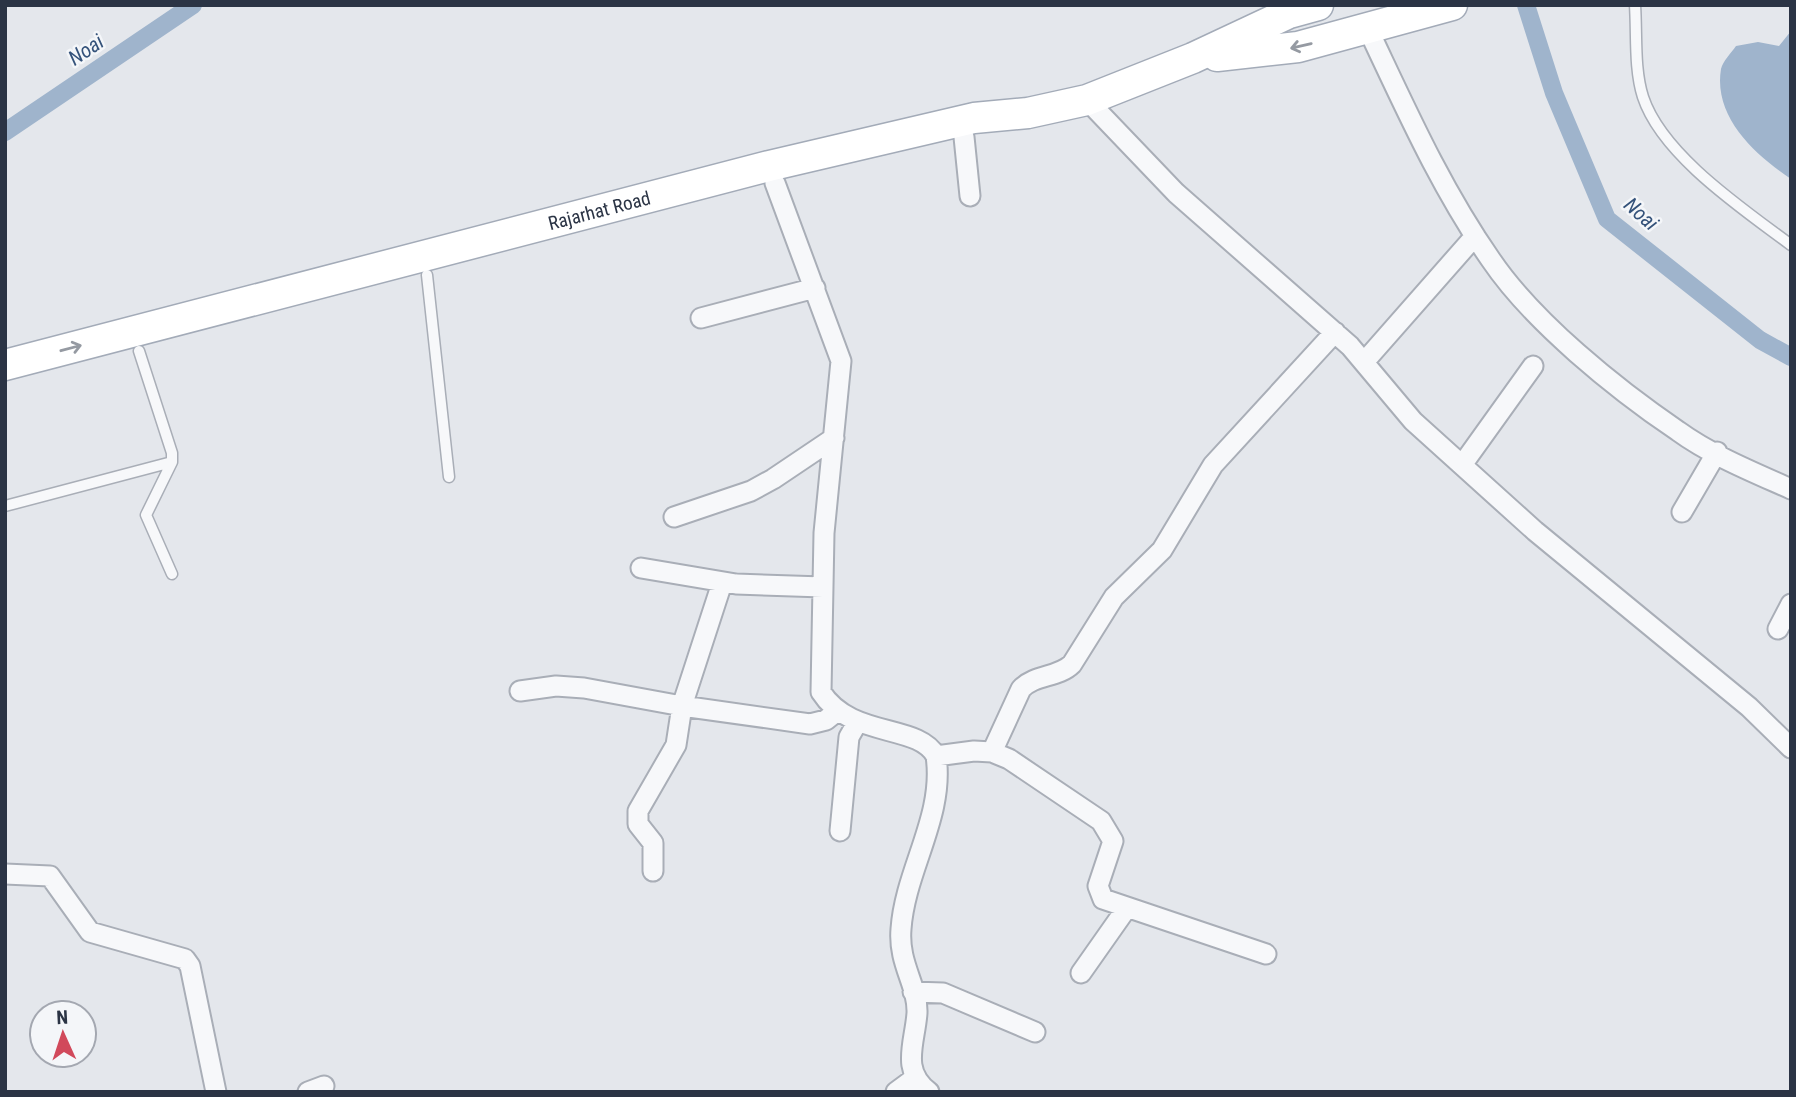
<svg xmlns="http://www.w3.org/2000/svg" width="1796" height="1097" viewBox="0 0 1796 1097" font-family="'Roboto Condensed',sans-serif">
  <rect width="100%" height="100%" fill="#e4e7ec"/>
  <!-- water -->
  <path fill="#9fb4cc" d="M1791 31V179C1755 155 1713 117 1721 69 1723 61 1731 53 1736 46L1758 42 1779 46Z"/>
  <g fill="none" stroke-linecap="round" stroke-linejoin="round">
    <!-- canal -->
    <path stroke="#9fb4cc" stroke-width="18" d="M1526 5 1554 93 1607 219 1760 340 1791 357
      M5 132 193 5"/>
    <!-- service casing -->
    <g stroke="#a9aeb7" stroke-width="13">
      <path id="service" d="M1635 5C1637 35 1634 69 1643 97 1662 155 1743 209 1791 245
        M427 275 449 477
        M139 351 172 453V462L146 515 172 574
        M5 506 172 462"/>
    </g>
    <!-- minor casing -->
    <g stroke="#a9aeb7" stroke-width="23">
      <path id="minor" d="M1367 27C1405 107 1440 187 1491 260 1533 322 1616 389 1678 431 1711 455 1753 472 1791 489
        M1087 100 1176 193 1350 346 1413 421 1535 531 1749 707 1791 748
        M964 137 970 196
        M775 183 841 361 824 533 821 692C851 739 918 723 936 756 945 816 905 870 901 929 898 964 918 985 917 1013 915 1043 900 1070 929 1092
        M701 318 815 288
        M1365 361 1475 236
        M1462 465 1533 366
        M1682 512 1717 452
        M674 517 751 491 773 479 834 438
        M641 568 736 584 823 587
        M1778 629 1791 604
        M520 691 556 686 584 688 682 706 810 724 826 720 836 712
        M992 752 1021 689C1035 674 1058 678 1072 664L1114 597 1162 550 1213 465 1335 332
        M936 756 974 751 992 752 1009 759 1101 821 1113 841 1098 886 1103 899 1266 954
        M840 831 849 737 857 723
        M653 871V843L638 824V811L676 745 682 706 722 583
        M5 874 50 876 90 932 185 959 190 966 216 1092
        M1081 973 1126 909
        M913 992 943 993 1035 1032
        M308 1092 324 1086
        M896 1092 915 1078"/>
    </g>
    <!-- primary casing -->
    <g stroke="#a3abb8" stroke-width="33">
      <g id="primary">
        <path d="M1217 56 1298 47 1452 5"/>
        <path id="s1" d="M5 365 769 166 974 118 1028 113 1087 100 1193 58 1289 13 1318 5"/>
      </g>
    </g>
    <!-- service -->
    <use href="#service" stroke="#f7f8fa" stroke-width="10"/>
    <!-- minor -->
    <use href="#minor" stroke="#f7f8fa" stroke-width="19"/>
    <!-- primary -->
    <use href="#primary" stroke="#fff" stroke-width="30"/>
  </g>
  <!-- one-way arrows -->
  <defs><path id="oneway-shaft" d="M-6 0H5M1.5-3L5.5 0L1.5 3" fill="none" stroke-width="1.6" stroke-linecap="round" stroke-linejoin="round" transform="scale(1.75)"/></defs>
  <g stroke="#959aa2">
    <use href="#oneway-shaft" transform="translate(1301 46) rotate(167)"/>
    <use href="#oneway-shaft" transform="translate(71 348) rotate(-15)"/>
  </g>
  <g text-anchor="middle" stroke-width="5" stroke-linejoin="round" paint-order="stroke">
    <!-- street labels -->
    <g font-size="19" fill="#2b3445" stroke="#f4f6f9">
      <text dy="7" stroke="none"><textPath href="#s1" startOffset="614">Rajarhat Road</textPath></text>
    </g>
    <!-- water labels -->
    <g font-size="21" font-style="italic" fill="#34527a" stroke="#f4f6f9">
      <text transform="translate(86 50) rotate(-34)" y="7">Noai</text>
      <text transform="translate(1641 214) rotate(42)" y="7">Noai</text>
    </g>
  </g>
  <!-- border -->
  <rect width="1796" height="1097" fill="none" stroke="#2b3445" stroke-width="14"/>
  <!-- north arrow -->
  <g transform="translate(63 1034) rotate(357)"><circle r="33" fill="#f4f6f9" stroke="#a4a8b1" stroke-width="2"/>
  <path d="M0-5L12 26L0 18L-12 26Z" fill="#d1495b"/>
  <text y="-10" font-size="19" font-weight="bold" text-anchor="middle" fill="#2b3445">N</text>
  </g>
</svg>
